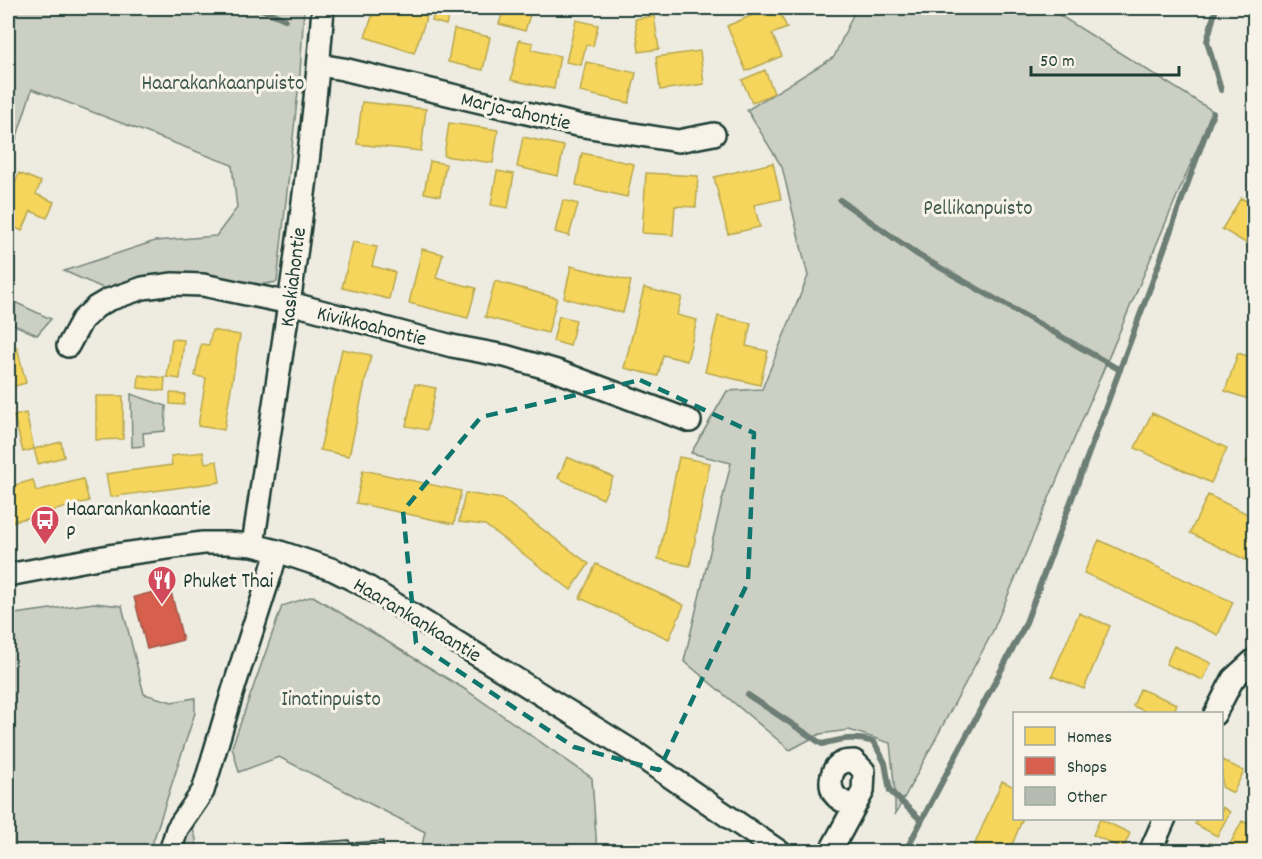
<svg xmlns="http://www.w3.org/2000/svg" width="1262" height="859" viewBox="0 0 1262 859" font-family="Dekko,sans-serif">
  <rect width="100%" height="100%" fill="#eeece1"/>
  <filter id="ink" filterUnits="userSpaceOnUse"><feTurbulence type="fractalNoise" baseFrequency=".0167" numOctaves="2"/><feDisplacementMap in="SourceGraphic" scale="12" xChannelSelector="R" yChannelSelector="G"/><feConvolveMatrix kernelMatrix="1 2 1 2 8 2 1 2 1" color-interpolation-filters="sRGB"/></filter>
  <g filter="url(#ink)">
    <!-- green -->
    <path fill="#cccfc4" stroke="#76867c" stroke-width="1.5" d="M8 8H304L300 74 277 282 252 286 168 274 131 280 105 289 64 271 155 241 216 236 237 208 232 165 32 89 8 165Z
      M856 8H1048L1213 111 992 633 895 815V793L890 743 849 730 820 734 790 750 684 661 731 463 691 453 727 391 762 389 808 276 782 167 747 110 834 57Z
      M8 299 51 319 37 335 8 322Z
      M131 394 166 406 165 431 143 433 144 446 132 447Z
      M313 596 466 690 592 778 597 851H419L421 850 425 832 279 757 239 772 232 747 282 606Z
      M94 603 122 606 144 694 172 702 195 698V713L150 851H8V615Z
      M193 829 196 839 197 851 174 852 182 832Z"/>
    <!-- homes -->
    <path fill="#f6d55c" stroke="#b6a750" stroke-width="1.5" d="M375 8H401L427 16 414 53 365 37Z
      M435 8H451L446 25 432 21Z
      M504 8H532L525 31 499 24Z
      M769 8H778L787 28 772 34 782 56 746 71 727 26Z
      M654 16 659 49 639 52 635 19Z
      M576 20 598 25 593 46 586 45 581 65 566 62Z
      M454 29 490 37 483 70 448 62Z
      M519 40 533 43 532 50 560 56 554 89 511 80Z
      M700 51 704 84 660 90 656 57Z
      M586 62 636 73 629 103 580 92Z
      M765 70 774 93 752 103 742 80Z
      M362 102 426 109 421 151 357 144Z
      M449 123 498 130 493 163 444 156Z
      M523 137 564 146 558 176 517 167Z
      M582 153 634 164 627 197 576 185Z
      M430 161 446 164 440 196 424 193Z
      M773 163 781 199 754 205 760 227 728 234 714 177Z
      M497 171 514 174 508 208 491 205Z
      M19 173 41 182 36 194 54 202 47 218 31 211 22 231 8 224V200Z
      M646 173 698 176 696 207 675 206 673 235 642 233Z
      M1241 198 1254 205V248L1222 229Z
      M563 200 578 204 569 236 555 232Z
      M353 242 377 247 372 266 395 272 389 299 342 288Z
      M422 249 443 254 436 278 476 288 468 318 409 303Z
      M8 265 15 268 8 286Z
      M571 266 631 281 623 313 564 298Z
      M495 281 557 298 548 333 485 317Z
      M644 288 682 297 677 315 697 320 687 361 663 355 658 376 624 368Z
      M559 316 576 320 570 346 553 341Z
      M718 316 751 323 746 346 768 351 760 385 705 372Z
      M212 330 240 335 224 430 198 426 206 378 195 376 201 344 209 345Z
      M172 339 184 340 180 379 167 377Z
      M17 347 26 383 8 388V349Z
      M342 349 371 355 349 456 320 450Z
      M1238 353 1254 358V401L1225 391Z
      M139 375 165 378 164 391 138 388Z
      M415 384 436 388 427 430 406 426Z
      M170 393 185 394 184 405 170 404Z
      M96 396H123V439L96 440Z
      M26 413 34 449 23 452 14 416Z
      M1152 413 1227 448 1211 483 1135 448Z
      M61 442 64 457 38 464 34 449Z
      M1254 447V467L1246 462Z
      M203 452 205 463 217 461 220 482 110 497 106 474 172 465 171 456Z
      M567 457 613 477 603 499 558 478Z
      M679 457 710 463 690 566 658 559Z
      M363 470 461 491 454 524 356 503Z
      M83 479 89 501 8 523V487L33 480 36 491Z
      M465 493 502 499 589 564 571 590 485 525 459 522Z
      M1208 495 1254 517V564L1190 533Z
      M1099 540 1233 602 1218 635 1084 573Z
      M596 564 684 605 669 639 580 598Z
      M1079 613 1110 626 1084 689 1052 676Z
      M1174 646 1211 663 1203 680 1166 664Z
      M1140 689 1177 704 1173 714H1151L1133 706Z
      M1222 760 1244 771 1233 793 1222 787Z
      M1254 769V789L1247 785Z
      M1002 781 1014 787V818H1023L1009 852H988L974 846Z
      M1222 807 1230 812 1217 836 1195 824 1198 818H1222Z
      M1100 819 1130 833 1123 849 1093 835Z
      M1242 821 1254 827V852H1226Z
      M1210 843 1226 852H1206Z"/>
    <!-- shops -->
    <path fill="#d6604d" stroke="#9f5646" stroke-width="1.5" d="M170 588 183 640 147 649 134 597Z"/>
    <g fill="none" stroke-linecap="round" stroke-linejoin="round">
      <!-- stream -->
      <path stroke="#6c7e74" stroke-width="6" d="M259 8 285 19
        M1216 8 1207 41 1221 90
        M840 200 918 255 1120 370
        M748 695 822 744C841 739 854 736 874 742L885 763 890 791 921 820
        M905 852 1025 625 1153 280 1213 113"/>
    </g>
    <!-- building -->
    <path fill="#b5bbb0" stroke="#1f3d34" stroke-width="1.5" d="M349 840 350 843 383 841 384 852H284L283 845Z"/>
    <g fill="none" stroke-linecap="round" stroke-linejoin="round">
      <!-- minor casing -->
      <g stroke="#1f3d34" stroke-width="26">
        <path id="minor" d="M319 65 343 69 577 125 678 141 714 134
          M68 346 82 320 96 307 108 300 143 288 173 284 203 285 290 303 452 346 505 356 557 371 690 421
          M253 545C279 366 310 188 323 8
          M8 575 109 556 203 543H227L253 545 277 551 334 570 366 586 637 754 780 852
          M1215 714 1233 679 1254 660
          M170 852 177 829 203 791 235 684 271 572 277 551
          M830 852 863 791 864 771 854 761C851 761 847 761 844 762 831 766 828 783 834 794 838 800 848 804 855 806
          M1150 852 1165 818"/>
      </g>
      <!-- minor -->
      <use href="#minor" stroke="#f7f3e8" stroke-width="21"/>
    </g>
  </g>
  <!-- marked area -->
  <path fill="none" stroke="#0f766e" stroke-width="4.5" stroke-dasharray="12 8" stroke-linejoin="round" d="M640 380 754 433 748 582 659 770 574 747 416 643 403 511 481 417Z"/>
  <!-- icons -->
  <defs>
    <g id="bus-pin" transform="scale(1.5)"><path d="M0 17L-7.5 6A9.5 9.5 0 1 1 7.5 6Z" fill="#d1495b" stroke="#f7f3e8"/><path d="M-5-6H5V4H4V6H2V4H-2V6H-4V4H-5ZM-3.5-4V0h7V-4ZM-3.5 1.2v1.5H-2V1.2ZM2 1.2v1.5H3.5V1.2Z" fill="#fff"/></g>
    <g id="restaurant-pin" transform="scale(1.5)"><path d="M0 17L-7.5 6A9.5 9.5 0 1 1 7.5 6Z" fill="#d1495b" stroke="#f7f3e8"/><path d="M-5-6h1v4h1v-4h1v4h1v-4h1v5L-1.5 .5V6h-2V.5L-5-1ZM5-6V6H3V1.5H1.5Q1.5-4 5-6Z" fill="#fff"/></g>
  </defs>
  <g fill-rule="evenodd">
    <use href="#bus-pin" x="45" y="520"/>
    <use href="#restaurant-pin" x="162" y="580"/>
  </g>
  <g text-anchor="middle" stroke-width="6" stroke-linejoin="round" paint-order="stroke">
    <!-- park labels -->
    <g font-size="21" fill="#425a51" stroke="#f7f3e8">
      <text x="223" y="89">Haarakankaanpuisto</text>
      <text x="978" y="214">Pellikanpuisto</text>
      <text x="331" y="705">Iinatinpuisto</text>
    </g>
    <!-- street labels -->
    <g font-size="21" fill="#1f3d34" stroke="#f7f3e8">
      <text transform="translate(516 110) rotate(13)" y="7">Marja-ahontie</text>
      <text transform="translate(292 277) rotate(-83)" y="7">Kaskiahontie</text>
      <text transform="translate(372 325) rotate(14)" y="7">Kivikkoahontie</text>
      <text transform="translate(418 619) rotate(31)" y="7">Haarankankaantie</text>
    </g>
    <!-- poi labels -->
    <g font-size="21" fill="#1f3d34" stroke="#f7f3e8" text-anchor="start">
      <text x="66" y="515">Haarankankaantie<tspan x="66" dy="24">P</tspan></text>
      <text x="183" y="587">Phuket Thai</text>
    </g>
  </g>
  <!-- margin -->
  <rect width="1262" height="859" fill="none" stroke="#f7f3e8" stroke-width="30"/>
  <rect x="15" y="15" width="1232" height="829" fill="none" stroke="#1f3d34" stroke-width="2" filter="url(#ink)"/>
  <!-- legend -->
  <rect x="1013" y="712" width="210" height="108" fill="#f7f3e8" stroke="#a1aaa0" stroke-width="1.5"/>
  <rect x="1025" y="727" width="30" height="18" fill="#f6d55c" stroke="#a1aaa0" stroke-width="1.5"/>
  <text x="1067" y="742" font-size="18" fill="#1f3d34">Homes</text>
  <rect x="1025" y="757" width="30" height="18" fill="#d6604d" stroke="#a1aaa0" stroke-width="1.5"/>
  <text x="1067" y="772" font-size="18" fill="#1f3d34">Shops</text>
  <rect x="1025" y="787" width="30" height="18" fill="#b5bbb0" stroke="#a1aaa0" stroke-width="1.5"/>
  <text x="1067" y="802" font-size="18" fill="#1f3d34">Other</text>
  <!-- scale -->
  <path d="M1031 66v9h148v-9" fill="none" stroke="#1f3d34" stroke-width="3"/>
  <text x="1040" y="66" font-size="18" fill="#1f3d34" stroke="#f7f3e8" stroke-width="4.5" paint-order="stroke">50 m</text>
</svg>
